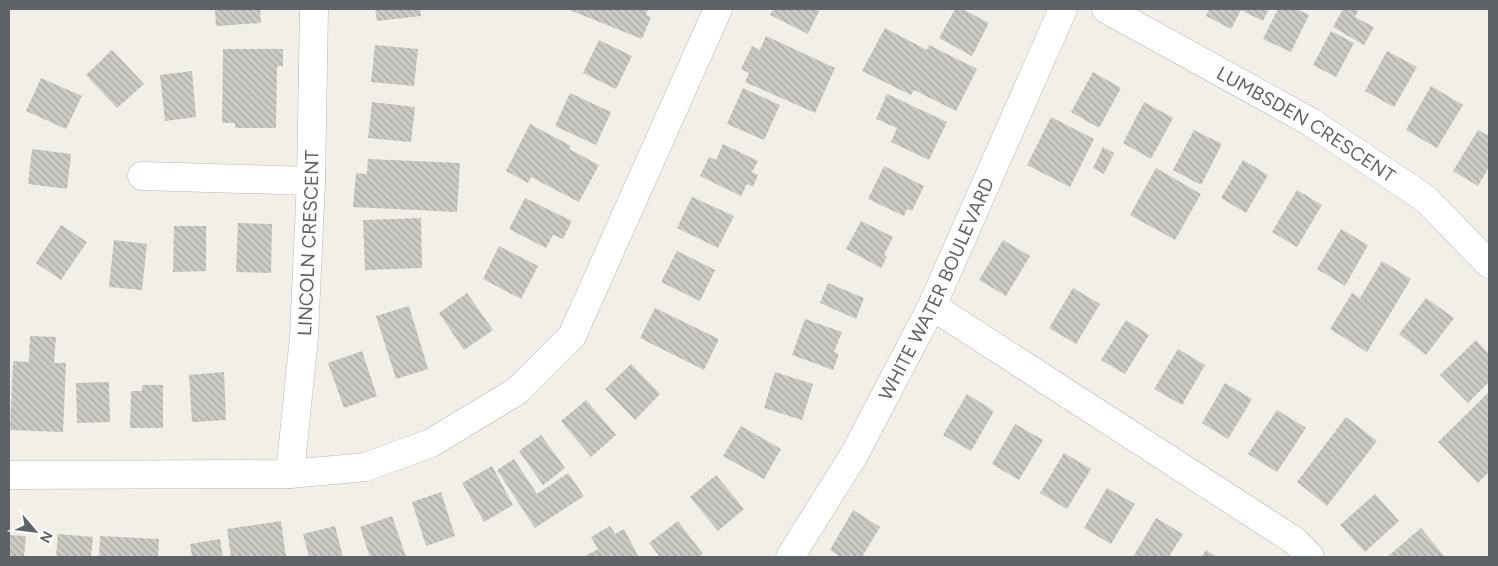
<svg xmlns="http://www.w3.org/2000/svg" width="1498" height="566" viewBox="0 0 1498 566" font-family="Figtree,sans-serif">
  <defs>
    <pattern id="building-back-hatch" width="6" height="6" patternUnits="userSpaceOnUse" patternTransform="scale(1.25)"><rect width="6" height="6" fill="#cccac5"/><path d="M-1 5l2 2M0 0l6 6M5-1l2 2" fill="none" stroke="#a9a8a4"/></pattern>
  </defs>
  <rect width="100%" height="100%" fill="#f1efe8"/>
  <!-- building -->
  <path fill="url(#building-back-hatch)" d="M215 9H260L261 23 216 26Z
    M375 9H420L421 16 377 21Z
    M567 9H648L646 15 651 17 642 39Z
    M773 9H820L808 34 770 15Z
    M955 9H962L989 23 972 56 939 38Z
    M1209 9H1269L1263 21 1241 10 1231 29 1206 16Z
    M1278 9H1296L1309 15 1291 52 1263 39Z
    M1343 9H1355L1358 11 1355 17 1374 27 1364 45 1333 27Z
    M885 28 927 50 929 45 977 69 956 111 914 90 911 95 862 71Z
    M1331 31 1354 43 1336 77 1313 65Z
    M766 36 835 68 815 113 745 82 749 73 741 69 752 46 760 50Z
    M599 40 632 56 616 89 583 73Z
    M375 45 418 49 414 86 371 82Z
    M223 49H283V66H277L276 128H235V123H222Z
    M112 50 144 84 117 108 86 75Z
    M1387 51 1417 67 1394 107 1365 91Z
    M192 71 196 117 165 121 160 75Z
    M1093 72 1121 88 1099 128 1071 112Z
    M41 78 82 96 66 129 26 111Z
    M1431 86 1463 105 1437 148 1406 130Z
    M743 88 780 105 764 140 727 124Z
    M570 93 611 112 596 145 555 126Z
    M887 94 947 122 929 160 891 142 897 128 876 119Z
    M372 102 415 107 411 142 368 138Z
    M1144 102 1173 118 1151 159 1123 143Z
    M1051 117 1094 139 1070 187 1027 165Z
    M530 124 571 146 569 149 599 165 579 202 531 177 528 183 506 171Z
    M1194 130 1222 144 1201 185 1173 170Z
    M1478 130 1489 136V167L1478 186 1453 171Z
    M723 144 758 161 752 172 758 175 753 187 747 184 741 196 700 176 709 157 716 160Z
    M1103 147 1114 153 1104 174 1093 168Z
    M32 149 71 154 67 189 28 184Z
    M368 159 460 163 457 212 353 207 356 173 367 174Z
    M1243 160 1268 175 1246 213 1221 198Z
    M884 166 924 186 912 211 907 209 904 216 868 199Z
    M1156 168 1201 194 1175 240 1130 215Z
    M1297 190 1322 205 1297 247 1272 232Z
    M692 197 734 216 718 248 677 228Z
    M525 198 572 221 563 239 553 235 546 248 509 229Z
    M421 218 422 268 365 270 363 220Z
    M861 221 893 237 884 255 887 257 881 268 846 249Z
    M238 223 272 224 271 273 236 272Z
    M61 225 87 242 61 280 36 263Z
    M174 226H206V271L173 272Z
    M1341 229 1368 245 1345 286 1317 269Z
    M114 240 147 244 142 290 109 287Z
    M1003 240 1030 256 1006 296 979 280Z
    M499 246 538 266 521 299 483 279Z
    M677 251 715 270 700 301 661 282Z
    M1382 261 1411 279 1367 352 1330 329 1352 293 1360 298Z
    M828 283 864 298 856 319 820 303Z
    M1073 288 1100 304 1076 344 1049 328Z
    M467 293 493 330 464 350 439 313Z
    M1426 298 1454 318 1426 355 1399 334Z
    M409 306 428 369 396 379 376 316Z
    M655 308 719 339 704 370 640 338Z
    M805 319 842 332 834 352 839 354 833 370 792 355Z
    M1126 320 1149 335 1125 374 1101 360Z
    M30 336 56 337 54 363H66L63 432 10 430 13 361 29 362Z
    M1476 340 1489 354V382L1468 403 1440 375Z
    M1178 349 1205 365 1182 405 1154 389Z
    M362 351 377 396 344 408 328 363Z
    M631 364 660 394 635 420 605 389Z
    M224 372 226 420 192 422 189 375Z
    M775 372 813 384 802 420 764 408Z
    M109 382 110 422 77 423 76 383Z
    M1225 383 1252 399 1228 439 1202 423Z
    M142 385H163V428H130L131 391H142Z
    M1489 392V472L1478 483 1438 442Z
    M967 394 994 411 971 451 943 435Z
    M586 400 616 435 591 457 561 421Z
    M1277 410 1306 428 1277 472 1248 454Z
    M1346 417 1377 441 1327 506 1297 482Z
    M1015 424 1043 440 1019 480 992 464Z
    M741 426 781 449 764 479 723 456Z
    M541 435 565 468 543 485 519 451Z
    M1064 453 1091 469 1067 509 1040 493Z
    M514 459 537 494 568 473 584 496 535 528 497 470Z
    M492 466 513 505 484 522 462 483Z
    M716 475 744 509 718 531 690 497Z
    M1107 488 1135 504 1111 544 1084 528Z
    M441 492 455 536 426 546 412 502Z
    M1375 494 1399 521 1365 552 1340 525Z
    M853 510 880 527 862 557H841L830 550Z
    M392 516 406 557H370L360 527Z
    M1156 518 1183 534 1169 557H1133Z
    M281 521 286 557H231L227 529Z
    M678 521 703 554 698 557H660L649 543Z
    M335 526 343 557H309L303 534Z
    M610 526 615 534 624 529 638 556 636 557H588L587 555 598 549 591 537Z
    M1421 528 1444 556 1387 557Z
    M58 534 93 537 91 557H56Z
    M9 535 26 536 24 557H9Z
    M100 536 159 539 158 557H99Z
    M220 539 223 557H192L190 544Z
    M1206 550 1217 557H1201Z"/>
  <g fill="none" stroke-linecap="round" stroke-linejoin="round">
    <!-- street casing -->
    <g stroke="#b5b8bc" stroke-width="29">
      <g id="street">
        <path id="s1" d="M1106 9 1309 121 1426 199 1489 264"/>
        <path d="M142 176 311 181"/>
        <path d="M932 306 1295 541 1310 557"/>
        <path id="s2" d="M290 474 304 337 311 181 314 9"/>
        <path d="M9 475 290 474 366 467 431 443 517 391 572 336 718 9"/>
        <path id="s3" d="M790 557 854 455 932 306 1063 9"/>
      </g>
    </g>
    <!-- street -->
    <use href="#street" stroke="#fff" stroke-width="28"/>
  </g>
  <g text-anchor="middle" stroke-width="4" stroke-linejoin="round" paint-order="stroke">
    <!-- street labels -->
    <g font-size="19" fill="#5f6368" stroke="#fff">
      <text dy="7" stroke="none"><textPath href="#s1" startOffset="231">LUMBSDEN CRESCENT</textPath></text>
      <text dy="7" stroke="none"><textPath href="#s2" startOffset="232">LINCOLN CRESCENT</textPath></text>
      <text dy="7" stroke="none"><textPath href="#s3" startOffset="306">WHITE WATER BOULEVARD</textPath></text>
    </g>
  </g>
  <!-- border -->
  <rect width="1498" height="566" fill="none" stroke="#5f6368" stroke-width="20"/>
  <!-- north arrow -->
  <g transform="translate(35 531) rotate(118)" stroke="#ffffff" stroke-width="4" paint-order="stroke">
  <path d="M0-4L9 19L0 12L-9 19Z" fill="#5f6368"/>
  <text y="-8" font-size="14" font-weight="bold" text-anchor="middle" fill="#5f6368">N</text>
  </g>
</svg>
